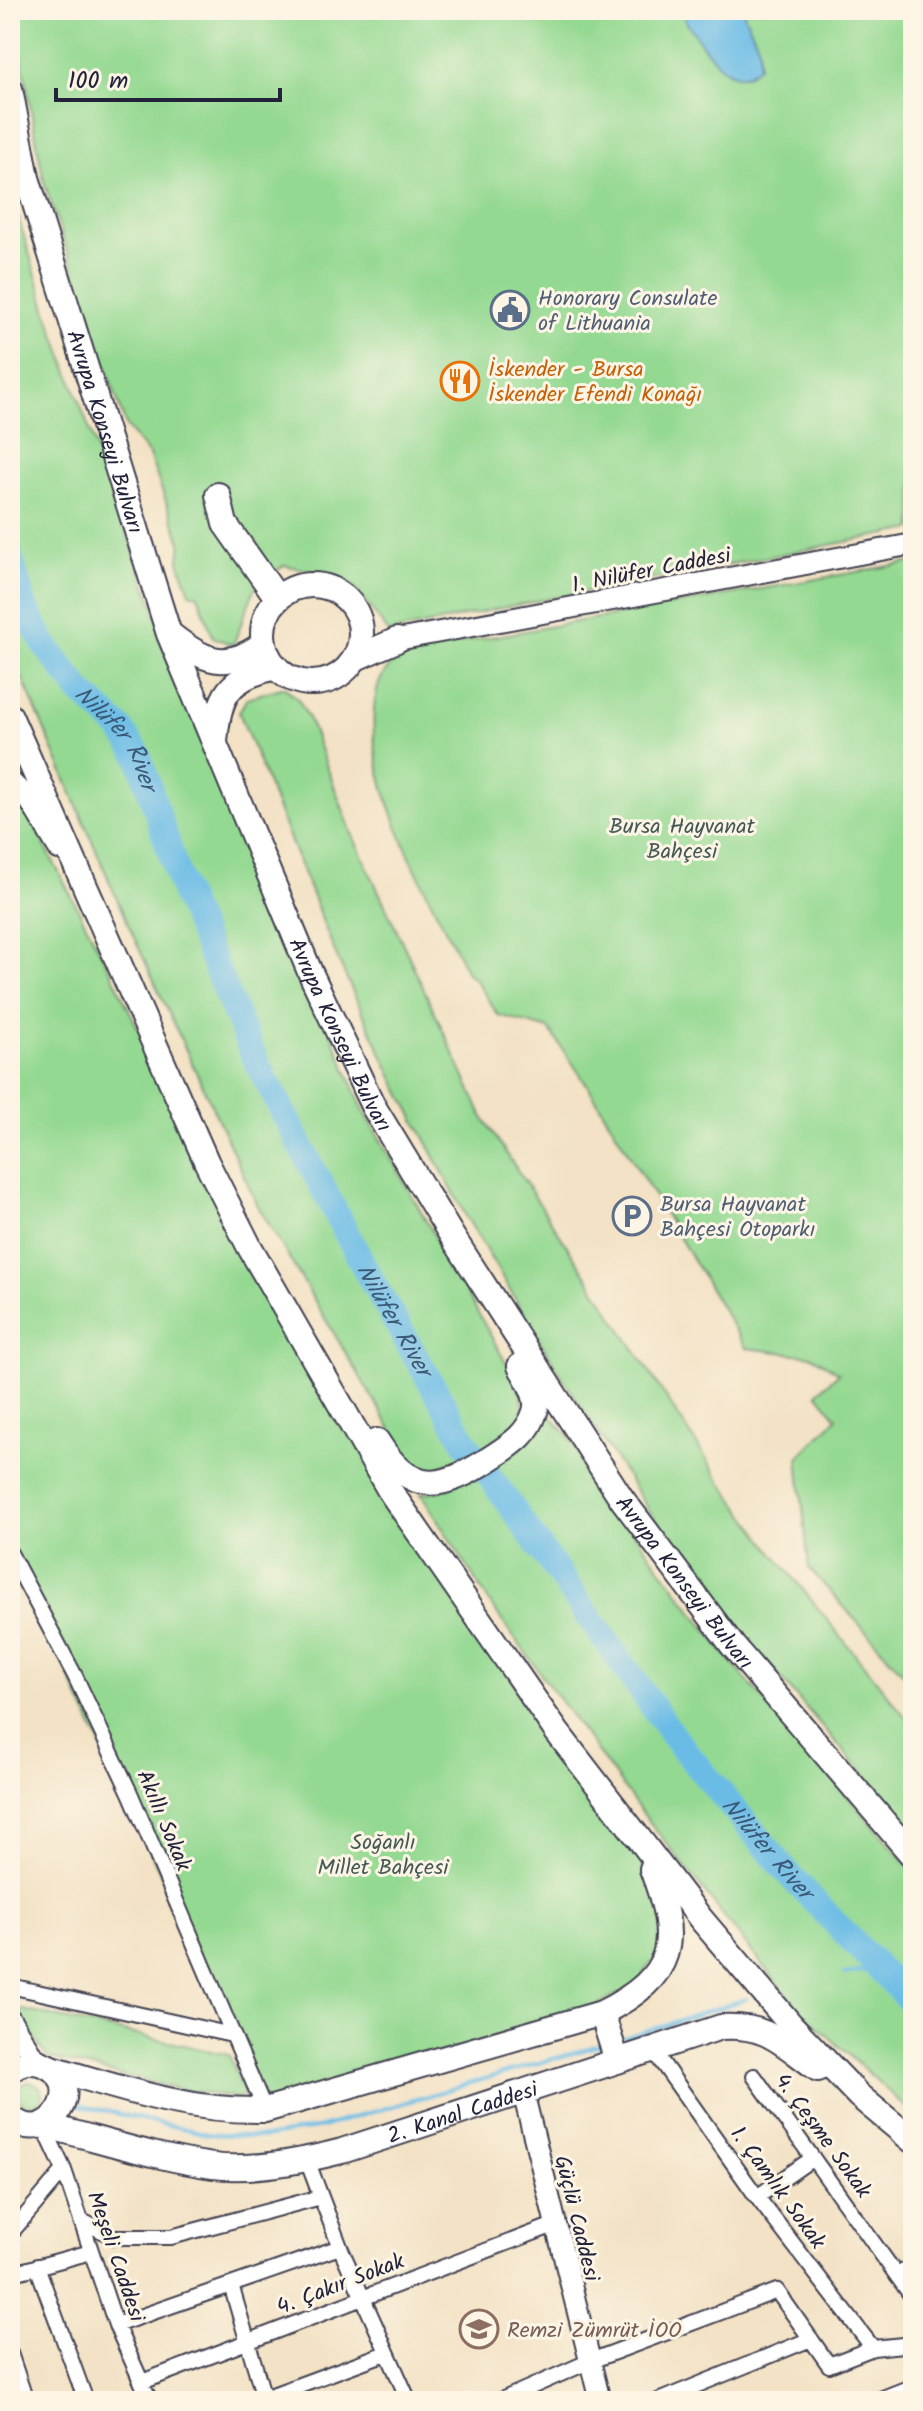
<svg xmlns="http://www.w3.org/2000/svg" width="923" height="2411" viewBox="0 0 923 2411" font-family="Kalam,sans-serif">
  <rect width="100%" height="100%" fill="#fcf5e5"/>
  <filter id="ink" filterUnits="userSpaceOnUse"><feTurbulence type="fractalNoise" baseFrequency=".0125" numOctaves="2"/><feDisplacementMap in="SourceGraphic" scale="16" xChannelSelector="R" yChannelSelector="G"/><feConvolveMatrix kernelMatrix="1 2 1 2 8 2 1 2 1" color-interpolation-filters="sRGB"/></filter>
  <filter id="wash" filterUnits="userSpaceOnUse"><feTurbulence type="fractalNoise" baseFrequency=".006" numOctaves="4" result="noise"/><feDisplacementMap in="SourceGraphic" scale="32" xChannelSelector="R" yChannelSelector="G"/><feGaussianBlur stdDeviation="1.8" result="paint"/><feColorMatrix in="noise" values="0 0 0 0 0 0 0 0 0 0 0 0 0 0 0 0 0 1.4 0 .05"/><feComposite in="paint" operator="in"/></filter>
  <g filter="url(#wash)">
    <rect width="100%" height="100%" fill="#f3e2c5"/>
    <!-- green -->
    <path fill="#94d992" stroke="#5b7e66" stroke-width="2" d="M18 10H913V529L496 609 389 633 355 588 339 577 284 565 254 590 233 645 213 637 198 595 190 593 179 561 181 542 149 455 126 426 44 182 21 55Z
      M10 191 49 318 164 635 362 1107 514 1377C517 1386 524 1399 523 1408 521 1432 453 1467 431 1474L412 1464 258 1206 126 920 10 649Z
      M913 562V1684L809 1568 798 1457 837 1418 817 1393 839 1373 812 1356 746 1348 588 1086 549 1029 498 1015 477 982 467 973C430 894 352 770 379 683 383 672 394 662 401 653Z
      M284 687 298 699 308 717 353 836 484 1119 722 1483 775 1555 913 1726V1831L750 1643 654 1518 558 1371 467 1218 395 1082 339 962 239 712 247 698Z
      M10 793 29 815 116 982 236 1237 638 1852 662 1914 659 1952 637 1984 585 2012 267 2103 10 1549Z
      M546 1411 567 1434 611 1502 731 1662 913 1871V2114L800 2010 753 1953 637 1806 497 1614 421 1494 449 1489Z
      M14 2008 229 2055 245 2096 237 2098 173 2088 47 2057Z
      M18 2094a12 12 0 1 1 24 0a12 12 0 1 1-24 0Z"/>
    <!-- water -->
    <path fill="#6abce6" stroke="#466f90" stroke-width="2" d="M678 10H742L759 47V66C728 100 696 33 678 10Z"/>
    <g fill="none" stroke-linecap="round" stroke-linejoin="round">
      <!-- stream -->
      <path stroke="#6abce6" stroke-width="4" d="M844 1974 882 1969
        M624 2038 746 1999
        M74 2104 208 2134 265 2137 322 2127 603 2044"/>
      <!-- river -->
      <path stroke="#6abce6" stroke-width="26" id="s1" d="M10 557 24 605 44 644 81 692 121 729 138 754 184 894 254 1057 370 1278 466 1443 679 1744 795 1881 913 2004"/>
    </g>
  </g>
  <g filter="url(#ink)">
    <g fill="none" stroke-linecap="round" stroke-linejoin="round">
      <!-- street casing -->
      <g stroke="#413f50" stroke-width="18">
        <path id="street" d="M10 1553 75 1676 131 1795 265 2110
          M10 1986 232 2035
          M653 2050 757 2197 873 2348
          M754 2076 913 2298
          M43 2125 64 2170 116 2325 150 2401
          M307 2160 340 2247 409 2401
          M757 2197 813 2158
          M82 2221 114 2237H171L321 2197
          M10 2234 64 2170
          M37 2266 86 2401
          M10 2274 91 2252
          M897 2276 913 2264
          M231 2285 265 2401
          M116 2325 340 2247
          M10 2353 26 2401
          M142 2382 554 2225
          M256 2401 386 2353
          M499 2401 588 2362 777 2291 829 2365 873 2348 913 2344
          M658 2401 811 2339
          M875 2401 913 2386"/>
      </g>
      <!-- secondary casing -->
      <g stroke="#413f50" stroke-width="24">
        <path id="secondary" d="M397 640 913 544
          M10 781 30 801 59 849
          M10 2019 32 2055 42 2063
          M523 2092 600 2401"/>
      </g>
      <!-- primary casing -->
      <g stroke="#413f50" stroke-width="28">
        <g id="primary">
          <path id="s2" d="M10 89 27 178 169 634 310 972 373 1106 452 1236 622 1499 733 1646 913 1856"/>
          <path d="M218 495 225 524 278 599"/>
          <circle cx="312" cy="634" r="49"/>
          <path d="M171 635C204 661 226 672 264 643"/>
          <path d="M356 658 397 640"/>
          <path d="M10 716 207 1163 249 1246 390 1491 557 1732 701 1919 791 2025 859 2096 913 2141"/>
          <path d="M215 742C219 695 227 678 276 667"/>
          <path d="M377 1441C412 1498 443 1490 494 1456 512 1444 528 1434 535 1412 540 1397 527 1379 520 1366"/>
          <path d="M602 2013 617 2061"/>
          <path d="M52 2068C123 2089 191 2112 265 2110L602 2013C676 1975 680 1942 652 1869"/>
          <path d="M10 2071C21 2062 32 2059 45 2065 90 2084 48 2151 10 2117"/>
          <path id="s3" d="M43 2125C99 2139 156 2158 213 2166 254 2171 303 2161 342 2151L721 2027C768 2024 781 2043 818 2069"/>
        </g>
      </g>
      <!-- street -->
      <use href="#street" stroke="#fff" stroke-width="14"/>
      <!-- secondary -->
      <use href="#secondary" stroke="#fff" stroke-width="20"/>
      <!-- primary -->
      <use href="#primary" stroke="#fff" stroke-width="24"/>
    </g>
  </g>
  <!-- icons -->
  <defs>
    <g id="civic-ring" transform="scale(2)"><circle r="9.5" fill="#fcf5e5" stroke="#5c6f8a" stroke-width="1.5"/><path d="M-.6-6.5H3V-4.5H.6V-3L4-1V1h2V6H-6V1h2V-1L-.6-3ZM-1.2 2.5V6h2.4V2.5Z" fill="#5c6f8a"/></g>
    <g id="restaurant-ring" transform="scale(2)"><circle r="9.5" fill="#fcf5e5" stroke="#e8710a" stroke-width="1.5"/><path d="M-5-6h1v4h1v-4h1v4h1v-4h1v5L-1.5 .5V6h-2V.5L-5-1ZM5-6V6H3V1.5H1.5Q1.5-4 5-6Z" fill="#e8710a"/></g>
    <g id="parking-ring" transform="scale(2)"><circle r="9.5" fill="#fcf5e5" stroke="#5c6f8a" stroke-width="1.5"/><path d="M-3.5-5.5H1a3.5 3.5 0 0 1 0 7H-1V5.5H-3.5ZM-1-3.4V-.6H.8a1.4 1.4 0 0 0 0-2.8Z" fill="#5c6f8a"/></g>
    <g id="school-ring" transform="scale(2)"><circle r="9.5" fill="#fcf5e5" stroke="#8d6e63" stroke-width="1.5"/><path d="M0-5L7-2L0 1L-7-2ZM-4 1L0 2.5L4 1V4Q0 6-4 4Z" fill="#8d6e63"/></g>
  </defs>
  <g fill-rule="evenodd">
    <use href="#civic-ring" x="510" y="310"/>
    <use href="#restaurant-ring" x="460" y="381"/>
    <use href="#parking-ring" x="632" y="1216"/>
    <use href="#school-ring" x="479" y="2329"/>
  </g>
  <g text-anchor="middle" stroke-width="6" stroke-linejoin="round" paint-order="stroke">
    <!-- service labels -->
    <g font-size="22" fill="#4e5e75" stroke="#fcf5e5" text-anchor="start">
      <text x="538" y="305">Honorary Consulate<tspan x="538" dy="25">of Lithuania</tspan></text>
      <text x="660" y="1211">Bursa Hayvanat<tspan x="660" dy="25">Bahçesi Otoparkı</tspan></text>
    </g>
    <!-- food labels -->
    <g font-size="22" fill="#c56008" stroke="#fcf5e5" text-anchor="start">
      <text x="488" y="376">İskender - Bursa<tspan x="488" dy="25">İskender Efendi Konağı</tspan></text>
    </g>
    <!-- street labels -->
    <g font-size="22" fill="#22223b" stroke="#fcf5e5">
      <text dy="8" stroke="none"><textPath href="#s2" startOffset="356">Avrupa Konseyi Bulvarı</textPath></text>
      <text transform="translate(651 569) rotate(-11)" y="8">1. Nilüfer Caddesi</text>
      <text dy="8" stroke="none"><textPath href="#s2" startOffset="1004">Avrupa Konseyi Bulvarı</textPath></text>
      <text dy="8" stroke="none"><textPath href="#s2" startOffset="1652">Avrupa Konseyi Bulvarı</textPath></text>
      <text transform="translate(165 1820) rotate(67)" y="8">Akıllı Sokak</text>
      <text dy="8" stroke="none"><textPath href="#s3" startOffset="432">2. Kanal Caddesi</textPath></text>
      <text transform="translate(824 2135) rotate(54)" y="8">4. Çeşme Sokak</text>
      <text transform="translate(779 2187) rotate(54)" y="8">1. Çamlık Sokak</text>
      <text transform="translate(578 2218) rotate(76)" y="8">Güçlü Caddesi</text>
      <text transform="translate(117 2256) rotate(71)" y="8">Meşeli Caddesi</text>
      <text transform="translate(340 2283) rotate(-21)" y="8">4. Çakır Sokak</text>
    </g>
    <!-- park labels -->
    <g font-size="22" fill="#445955" stroke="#fcf5e5">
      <text x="682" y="833">Bursa Hayvanat<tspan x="682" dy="25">Bahçesi</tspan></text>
      <text x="383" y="1849">Soğanlı<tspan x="383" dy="25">Millet Bahçesi</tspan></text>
    </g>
    <!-- education labels -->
    <g font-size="22" fill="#785e54" stroke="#fcf5e5" text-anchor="start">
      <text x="507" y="2337">Remzi Zümrüt İOO</text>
    </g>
    <!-- water labels -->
    <g font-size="24" font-style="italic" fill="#3b5877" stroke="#fcf5e5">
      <text dy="8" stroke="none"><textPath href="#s1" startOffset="214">Nilüfer River</textPath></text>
      <text dy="8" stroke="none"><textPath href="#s1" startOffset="862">Nilüfer River</textPath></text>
      <text dy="8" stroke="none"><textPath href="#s1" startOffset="1510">Nilüfer River</textPath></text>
    </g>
  </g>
  <!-- margin -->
  <rect width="923" height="2411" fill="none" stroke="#fcf5e5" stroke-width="40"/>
  <!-- scale -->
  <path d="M56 88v12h224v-12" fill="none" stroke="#22223b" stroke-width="4"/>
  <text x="68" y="88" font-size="24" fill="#22223b" stroke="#fcf5e5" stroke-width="6" paint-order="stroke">100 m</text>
</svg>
